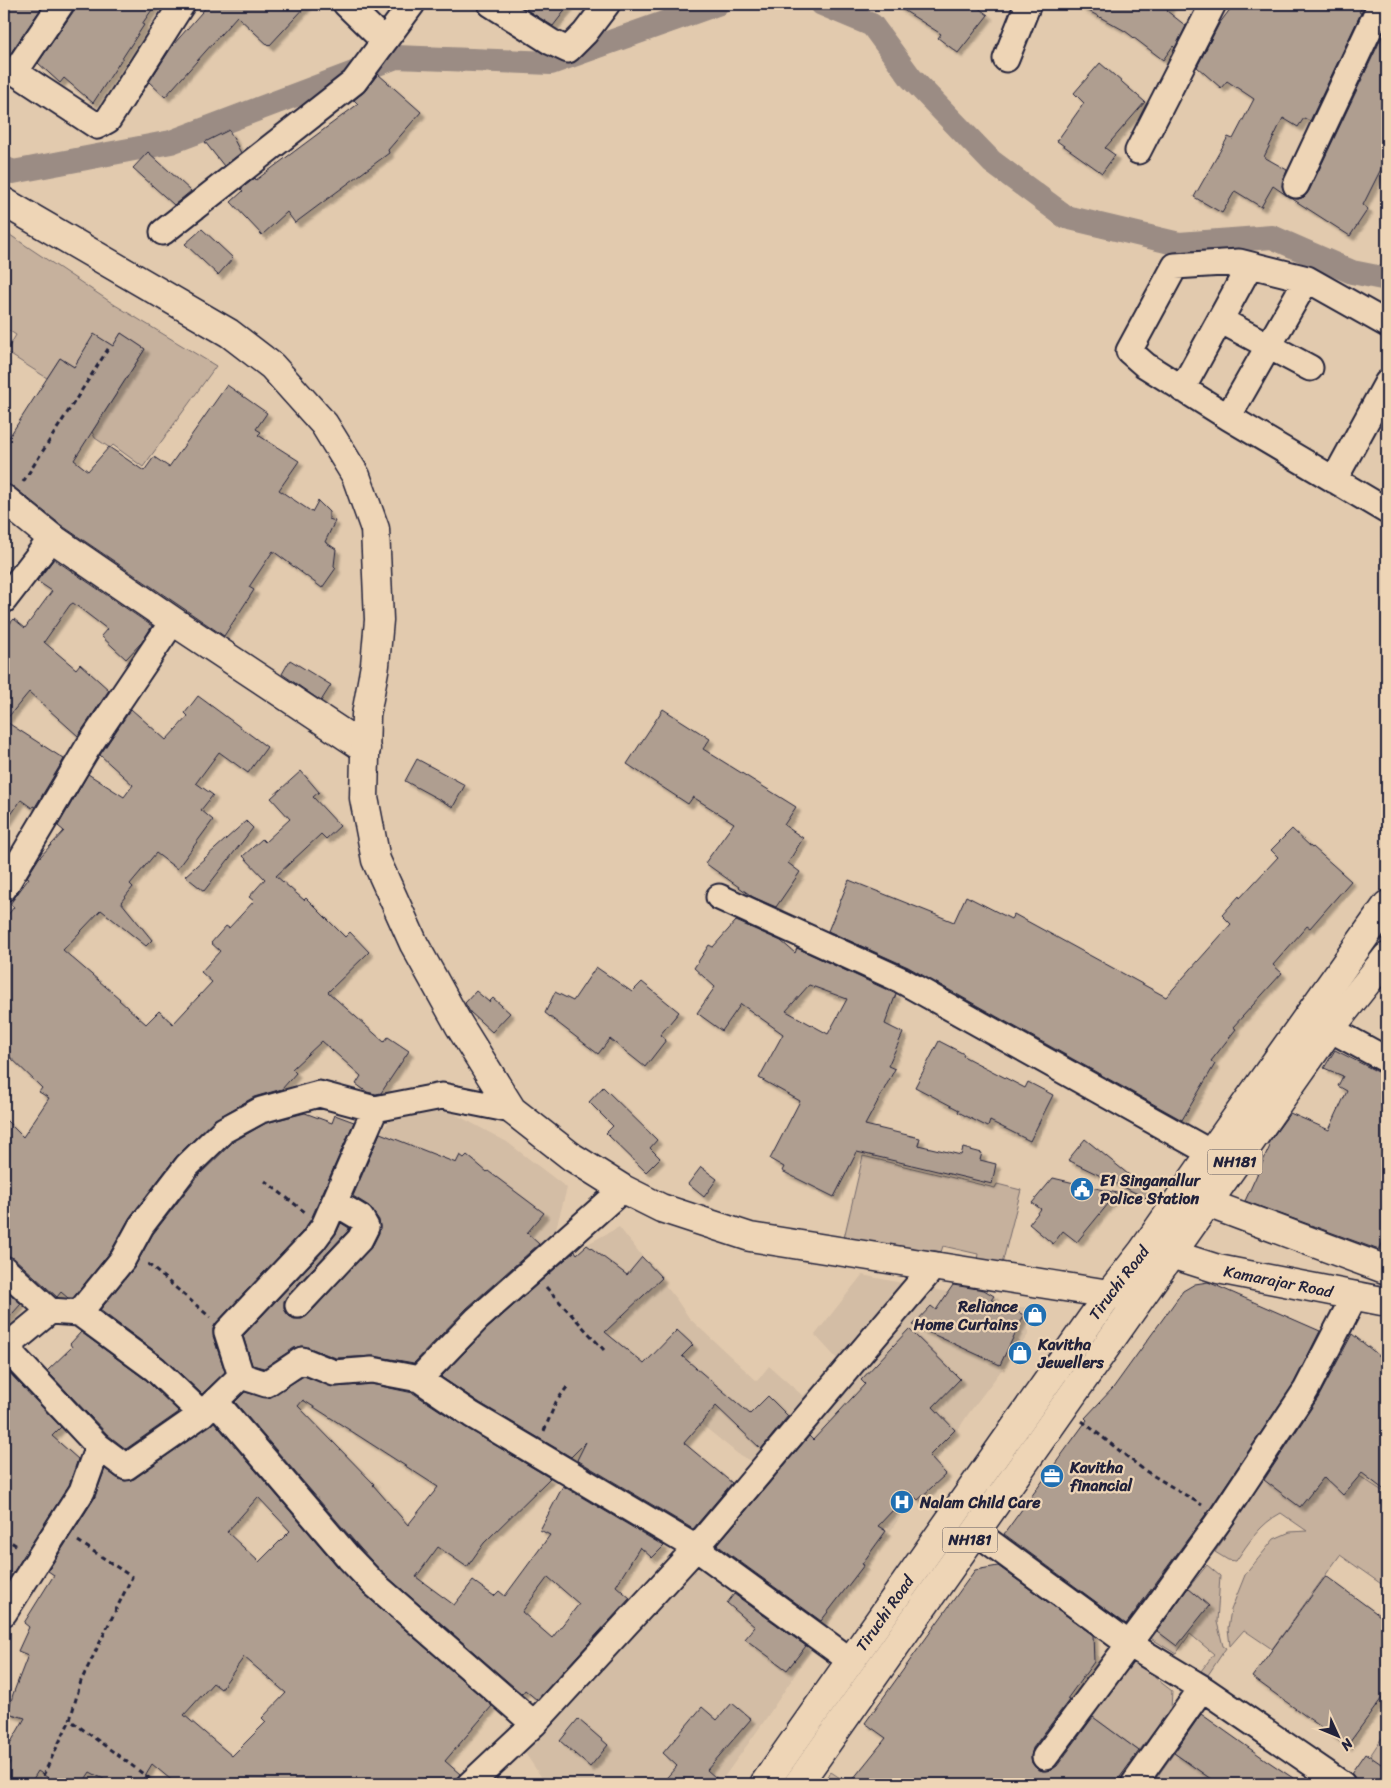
<svg xmlns="http://www.w3.org/2000/svg" width="1391" height="1788" viewBox="0 0 1391 1788" font-family="Sriracha,sans-serif">
  <defs>
    <filter id="shadow"><feDropShadow dx="4.5" dy="4.5" stdDeviation="1" flood-color="#0004"/></filter>
  </defs>
  <rect width="100%" height="100%" fill="#e2caae"/>
  <filter id="ink" filterUnits="userSpaceOnUse"><feTurbulence type="fractalNoise" baseFrequency=".02" numOctaves="2"/><feDisplacementMap in="SourceGraphic" scale="10" xChannelSelector="R" yChannelSelector="G"/><feConvolveMatrix kernelMatrix="1 2 1 2 8 2 1 2 1" color-interpolation-filters="sRGB"/></filter>
  <g filter="url(#ink)">
    <!-- built -->
    <path fill="#d3bda5" d="M440 1106 507 1142 567 1188 554 1236 537 1252 534 1250 539 1244 386 1193 353 1174 366 1150 397 1112Z
      M619 1227 676 1299 690 1319 757 1381 769 1366 803 1396 839 1361 815 1335 862 1275 1027 1308 1028 1335 969 1413 763 1723 719 1784H546L523 1750 686 1549 752 1462 738 1454 695 1419 658 1376 616 1341 587 1288 565 1256Z"/>
    <!-- green -->
    <path fill="#c6b19d" stroke="#746a6c" d="M4 231 115 305 216 366 143 467 113 445 110 448 95 438 92 432 145 349 121 333 113 346 94 335 74 367 60 358 47 378 6 352 16 335 4 327Z
      M863 1156 995 1188 997 1184 1021 1190 1002 1264 977 1260 978 1254 943 1246 941 1252 844 1238Z
      M1294 1433 1387 1494V1588L1340 1555 1272 1649 1244 1630 1230 1646 1228 1628 1231 1610 1245 1575 1274 1539 1290 1532 1307 1531 1281 1513C1260 1524 1249 1542 1236 1561L1228 1560 1215 1552Z
      M1207 1565 1220 1576 1217 1622 1223 1646 1226 1648 1208 1675 1201 1671 1214 1654 1190 1634 1176 1654 1149 1637Z
      M1131 1659 1172 1691 1171 1709 1139 1751 1090 1715Z
      M1387 1730V1773L1368 1759Z
      M1174 1753 1218 1784H1152Z
      M831 1772 849 1784H823Z"/>
    <g fill="none" stroke-linecap="round" stroke-linejoin="round">
      <!-- canal -->
      <path stroke="#9b8c84" stroke-width="24" d="M822 4 872 25 911 78 992 162 1066 217 1179 244 1272 237 1352 272 1387 279
        M4 168 13 172 171 142 396 57 551 63 717 4"/>
    </g>
    <!-- building -->
    <path fill="#af9e90" stroke="#22223b" fill-rule="evenodd" filter="url(#shadow)" d="M4 4H44L4 63Z
      M75 4H156L142 24 144 25 93 103 64 78 60 83 38 63 73 12Z
      M209 4H308L269 46 237 16 165 97 149 82 173 45Z
      M517 4H570L553 26Z
      M894 4H973L988 15 958 53 938 38 941 34Z
      M1076 4H1171L1167 11 1186 26 1175 48 1173 46 1163 60 1125 31Z
      M1234 4H1364L1359 12 1361 13 1310 121 1304 118 1298 127 1283 118 1264 157 1287 170 1282 186 1286 195 1273 186 1261 207 1235 191 1222 213 1194 197 1228 137 1233 139 1254 99 1227 81 1221 88 1197 67 1219 24Z
      M1387 26V157L1363 205 1368 209 1350 236 1291 198 1298 199 1304 197 1309 191Z
      M1100 63 1145 102 1105 148 1115 155 1102 173 1057 141 1084 103 1074 93Z
      M378 74 421 112 388 150 389 153 295 223 287 212 262 235 231 202 243 191 241 189 255 178 256 180 358 104 354 100 365 91Z
      M229 130 241 153 224 166 205 142Z
      M148 152 191 191 174 205 133 168Z
      M202 229 233 258 218 275 185 244Z
      M121 333 145 349 74 460 88 471 109 447 144 471 154 457 169 467 227 385 267 413 256 429 261 432 258 435 299 461 279 490 312 512 318 501 329 512V519L335 521 325 542 336 549 334 566 336 568 322 588 273 551 249 587 254 590 224 636 61 525 14 487 4 484V445L60 358 74 367 94 334 113 346Z
      M54 559 152 626 142 642 126 659 101 636 107 629 73 603 70 605 44 642 76 669 80 664 109 690 78 736 29 692 5 721 64 759 35 807 33 806 32 808 21 800 4 825V630L14 619 25 628 52 591 37 581Z
      M290 660 331 685 321 701 282 674Z
      M198 696 267 747 248 773 219 752 196 783 213 795 201 810 213 820 177 869 156 853 130 884 133 887 121 902 152 940 146 946 101 910 63 950 120 999 119 1000 146 1024 159 1011 173 1024 212 982 201 972 220 951 211 943 226 926 229 928 254 901 249 897 265 879 243 856 262 839 265 842 290 819 271 798 301 771 319 792 313 797 340 826 326 839 321 834 276 876 304 900 306 898 345 937 350 932 369 952 328 992 384 1042 388 1037 409 1051 381 1093 376 1094 367 1092 356 1084 361 1076 322 1041 292 1069 296 1073 282 1089 254 1097 214 1120 176 1157 130 1217 111 1251 73 1298H68L61 1292 57 1297 14 1258 4 1255V1118L23 1137 49 1098 39 1092 42 1088 4 1051V920L14 907 10 904 29 878 27 877 39 858 64 831 58 826 88 774 124 797 133 785 100 755 131 709 166 740 188 716 185 713Z
      M663 709 710 739 703 749 796 807 784 825 803 838 788 863 800 872 776 907 753 897 705 863 734 823 693 797 688 804 627 764Z
      M417 759 465 785 453 807 405 781Z
      M246 821 253 828 204 891 185 876Z
      M1292 829 1312 848 1313 847 1351 881 1310 928 1307 926 1273 965 1282 973 1233 1027 1236 1029 1211 1061 1215 1064 1182 1120 908 967 828 931 849 880 954 922 966 896 1011 919 1014 914 1166 997 1231 924 1222 915 1239 896 1240 898 1278 857 1271 850Z
      M736 921 781 941 795 953 797 948 896 994 885 1024 903 1033 888 1066 895 1069 865 1125 920 1138 918 1145 961 1155 963 1148 982 1153 980 1160 996 1164 992 1184 857 1152 834 1197 782 1171 784 1167 770 1159 800 1101 759 1078 783 1034 741 1004 722 1031 697 1013 715 987 694 968 709 945 713 947ZM809 985 847 999 828 1034 786 1011Z
      M596 967 632 992 642 982 679 1012 660 1035 666 1040 645 1067 610 1039 598 1054 545 1013 555 992 573 1001Z
      M476 991 489 1002 493 998 510 1013 492 1032 470 1012 465 1003Z
      M939 1041 964 1054 963 1056 1025 1088 1028 1082 1053 1095 1030 1141 990 1121 988 1127 958 1112 959 1110 915 1087Z
      M1335 1050 1380 1073 1387 1075V1234L1379 1250 1245 1201 1270 1146 1267 1145 1290 1113 1329 1130 1347 1091 1338 1086 1343 1076 1324 1068Z
      M603 1087 657 1140 650 1148 660 1158 646 1172 606 1133 613 1126 589 1102Z
      M305 1113 332 1123 335 1115 354 1122 311 1219 302 1232 216 1323 213 1329V1336L225 1372 202 1394 164 1358 100 1310 134 1268 153 1234 198 1176 233 1142 266 1123Z
      M380 1133 456 1163 460 1155 464 1158 467 1155 487 1172 488 1171 544 1213 527 1233 539 1244 467 1308 414 1363 374 1356 336 1358 307 1347 301 1346 294 1348 264 1368 252 1365 243 1336 323 1251 336 1234 341 1223 349 1228 348 1231 287 1296 284 1301V1309L289 1316 294 1319H302L308 1315 373 1245 379 1233 380 1226 379 1220 369 1206 353 1196Z
      M1085 1139 1150 1192 1146 1198 1068 1160Z
      M701 1167 717 1179 704 1197 688 1184Z
      M1053 1178 1117 1193 1077 1242 1063 1231 1053 1244 1029 1224 1041 1209 1032 1203Z
      M587 1245 627 1275 642 1257 662 1278 605 1332 644 1364 677 1330 693 1345 682 1356 750 1414 768 1396 788 1416 761 1449 716 1406 684 1443 732 1483 693 1529 577 1460 586 1442 571 1457 480 1403 441 1377 487 1329 575 1251 577 1254Z
      M1208 1282 1320 1331 1294 1383 1211 1507 1126 1624 1004 1534 1087 1420 1085 1418 1113 1388 1183 1291 1195 1284Z
      M953 1285 984 1290 994 1296 991 1300 1024 1315 1000 1365 913 1325 931 1306 936 1310Z
      M4 1288 21 1304 4 1323Z
      M909 1329 960 1379 933 1407 955 1430 929 1456 946 1474 918 1500 910 1492 878 1526 886 1531 862 1564 864 1565 821 1621 717 1545 809 1436 813 1440 865 1384 861 1380Z
      M81 1332 146 1380 179 1412 126 1449 108 1435 47 1371 72 1347 70 1344Z
      M1352 1334 1387 1362V1492L1362 1473 1343 1495 1324 1477 1300 1507 1264 1480 1318 1398Z
      M4 1367 61 1427 52 1436 78 1459 69 1485 4 1587Z
      M304 1376 335 1387 371 1384 413 1393 465 1427 550 1478 484 1543 467 1567 438 1547 416 1577 454 1605 473 1581 494 1596 499 1591 505 1596 550 1535 540 1530 563 1486 664 1546 652 1558 640 1547 616 1586 630 1598 537 1700 525 1690 522 1694 382 1572 360 1548 235 1402 245 1392 268 1398ZM303 1400 438 1487 408 1525 373 1485 374 1484 298 1406ZM548 1577 579 1604 552 1638 522 1612Z
      M214 1422 338 1567 362 1592 492 1706 445 1761 460 1774 456 1779V1784H176L152 1764 140 1784H113L90 1772 82 1784H57L38 1771 30 1784H4V1775L10 1762 4 1759V1754L25 1718 8 1713 13 1694 28 1655 18 1651 29 1627 24 1623 54 1575 48 1571 94 1499 105 1469 117 1478 125 1481 134 1479ZM258 1497 290 1531 259 1562 227 1532ZM244 1657 286 1693 262 1718 266 1722 232 1756 184 1715 213 1683 221 1689Z
      M998 1566 1093 1635 1094 1662 1067 1699 1069 1700 1033 1748 1031 1756 1032 1763 1037 1769 1043 1771 1051 1770 1057 1766 1093 1717 1139 1751 1115 1784H849L886 1738 865 1723 975 1570Z
      M1326 1576 1387 1621V1691L1347 1746 1252 1677Z
      M1188 1588 1209 1606 1177 1646 1157 1631Z
      M734 1594 806 1646 787 1670 745 1639 755 1627 727 1603Z
      M732 1703 751 1719 707 1770 723 1784H661L677 1766 663 1753 702 1707 717 1720Z
      M1201 1714 1266 1760 1302 1784H1218L1174 1753Z
      M578 1719 608 1745 590 1767 560 1741Z
      M1365 1753 1387 1768V1784H1356L1355 1778 1351 1773Z"/>
    <g fill="none" stroke-linecap="round" stroke-linejoin="round">
      <!-- minor casing -->
      <g stroke="#22223b" stroke-width="29">
        <path id="minor" d="M61 4 15 72 97 126 108 120 182 4
          M346 4 384 41
          M491 4 551 42 568 50 585 33 607 4
          M1006 59 1028 4
          M1138 151 1213 4
          M1296 185 1381 4
          M163 232 354 82 412 4
          M1250 265 1220 320 1310 368
          M1387 324 1307 279 1239 262 1175 266 1129 351 1145 365 1228 417 1387 511
          M1182 389 1220 320
          M1228 417 1307 279
          M1334 480 1387 383
          M4 600 52 538
          M4 888 88 747 173 621
          M719 897 901 980 1211 1153
          M1330 1029 1387 1060
          M4 1269 50 1311
          M298 1305 360 1239 366 1227 361 1218 334 1202
          M79 1313 155 1369 202 1414
          M4 1349 50 1311 79 1313 123 1259 141 1226 187 1166 224 1130 261 1110 319 1094 375 1109 442 1096 512 1110
          M241 1376 266 1384 302 1360 334 1373 372 1370 419 1379 472 1415 696 1548 851 1661
          M419 1379 477 1319 623 1189
          M216 1402 349 1558 372 1582 534 1724
          M98 1446 126 1467 202 1414 241 1376 227 1332 313 1241 324 1226 375 1109
          M976 1532 1129 1644 1202 1688 1342 1784
          M4 1613 82 1491 98 1446 6 1348
          M1045 1757 1157 1607 1223 1515 1306 1390 1355 1295
          M470 1784 534 1724 696 1548 935 1265
          M1134 1784 1202 1688"/>
      </g>
      <!-- tertiary casing -->
      <g stroke="#22223b" stroke-width="31">
        <path id="tertiary" d="M4 499 52 538 173 621 366 749"/>
      </g>
      <!-- secondary casing -->
      <g stroke="#22223b" stroke-width="31">
        <g id="secondary">
          <path d="M4 202 229 333 272 366 324 424 356 476 375 529 379 620 375 665 366 715 364 798 376 860 414 944 459 1025 512 1110 572 1157 623 1189 661 1208 750 1237 1109 1294 1130 1295"/>
          <path d="M1207 1203 1387 1270"/>
          <path id="s1" d="M1171 1254 1218 1269 1387 1302"/>
        </g>
      </g>
      <!-- trunk casing -->
      <g stroke="#22223b" stroke-width="31">
        <g id="trunk">
          <path id="s2" d="M764 1784 1109 1294 1142 1252 1211 1153 1387 905"/>
          <path d="M798 1784 1330 1029 1387 957"/>
        </g>
      </g>
      <!-- path -->
      <path stroke="#22223b" stroke-width="3" stroke-dasharray="5 4" stroke-linecap="butt" d="M23 482 110 346
        M265 1181 305 1212
        M148 1264 210 1317
        M546 1287 604 1350
        M1082 1421 1144 1470 1202 1505
        M544 1431 556 1402 567 1387
        M4 1538 19 1547
        M78 1541 132 1577 81 1681 70 1720 157 1784
        M39 1784 70 1720"/>
      <!-- minor -->
      <use href="#minor" stroke="#eed5b6" stroke-width="25"/>
      <!-- tertiary -->
      <use href="#tertiary" stroke="#eed5b6" stroke-width="28"/>
      <!-- secondary -->
      <use href="#secondary" stroke="#eed5b6" stroke-width="28"/>
      <!-- trunk -->
      <use href="#trunk" stroke="#eed5b6" stroke-width="28"/>
    </g>
  </g>
  <!-- icons -->
  <defs>
    <g id="civic-disc" transform="scale(1.25)"><circle r="9.5" fill="#1f6fb2" stroke="#eed5b6"/><path d="M-.6-6.5H3V-4.5H.6V-3L4-1V1h2V6H-6V1h2V-1L-.6-3ZM-1.2 2.5V6h2.4V2.5Z" fill="#fff"/></g>
    <g id="shop-disc" transform="scale(1.25)"><circle r="9.5" fill="#1f6fb2" stroke="#eed5b6"/><path d="M-5-2.5h2.3a2.7 3.5 0 0 1 5.4 0H5L5.5 6h-11ZM-1.5-2.5h3a1.5 2.3 0 0 0-3 0Z" fill="#fff"/></g>
    <g id="office-disc" transform="scale(1.25)"><circle r="9.5" fill="#1f6fb2" stroke="#eed5b6"/><path d="M-6-3h4V-5.5h4V-3h4V5H-6ZM-1-4.5V-3h2v-1.5ZM-6 0V1H6V0Z" fill="#fff"/></g>
    <g id="hospital-disc" transform="scale(1.25)"><circle r="9.5" fill="#1f6fb2" stroke="#eed5b6"/><path d="M-5-5h3v3.5h4V-5h3V5h-3V1.5h-4V5h-3Z" fill="#fff"/></g>
  </defs>
  <g fill-rule="evenodd">
    <use href="#civic-disc" x="1082" y="1189"/>
    <use href="#shop-disc" x="1035" y="1315"/>
    <use href="#shop-disc" x="1020" y="1353"/>
    <use href="#office-disc" x="1052" y="1476"/>
    <use href="#hospital-disc" x="902" y="1502"/>
  </g>
  <g text-anchor="middle" stroke-width="4.5" stroke-linejoin="round" paint-order="stroke">
    <!-- shield labels -->
    <g fill="#eed5b6" stroke="#5f5860" stroke-width="1">
      <rect x="1207.5" y="1149.5" width="55" height="25" rx="4"/>
      <rect x="942.5" y="1527.5" width="55" height="25" rx="4"/>
    </g>
    <g font-size="15" font-weight="bold" fill="#22223b">
      <text x="1235" y="1167">NH181</text>
      <text x="970" y="1545">NH181</text>
    </g>
    <!-- poi labels -->
    <g font-size="16" font-weight="bold" fill="#22223b" stroke="#eed5b6" text-anchor="start">
      <text x="1100" y="1186">E1 Singanallur<tspan x="1100" dy="18">Police Station</tspan></text>
      <text x="1018" y="1312" text-anchor="end">Reliance<tspan x="1018" dy="18">Home Curtains</tspan></text>
      <text x="1038" y="1350">Kavitha<tspan x="1038" dy="18">Jewellers</tspan></text>
      <text x="1070" y="1473">Kavitha<tspan x="1070" dy="18">financial</tspan></text>
      <text x="920" y="1508">Nalam Child Care</text>
    </g>
    <!-- street labels -->
    <g font-size="16" fill="#22223b" stroke="#eed5b6">
      <text dy="6" stroke="none"><textPath href="#s1" startOffset="111">Kamarajar Road</textPath></text>
      <text dy="6" stroke="none"><textPath href="#s2" startOffset="614">Tiruchi Road</textPath></text>
      <text dy="6" stroke="none"><textPath href="#s2" startOffset="209">Tiruchi Road</textPath></text>
    </g>
  </g>
  <!-- margin -->
  <rect width="1391" height="1788" fill="none" stroke="#eed5b6" stroke-width="20"/>
  <rect x="10" y="10" width="1371" height="1768" fill="none" stroke="#22223b" stroke-width="2" filter="url(#ink)"/>
  <!-- north arrow -->
  <g transform="translate(1338 1736) rotate(134)" stroke="#eed5b6" stroke-width="4" paint-order="stroke">
  <path d="M0-4L9 19L0 12L-9 19Z" fill="#22223b"/>
  <text y="-8" font-size="14" font-weight="bold" text-anchor="middle" fill="#22223b">N</text>
  </g>
</svg>
